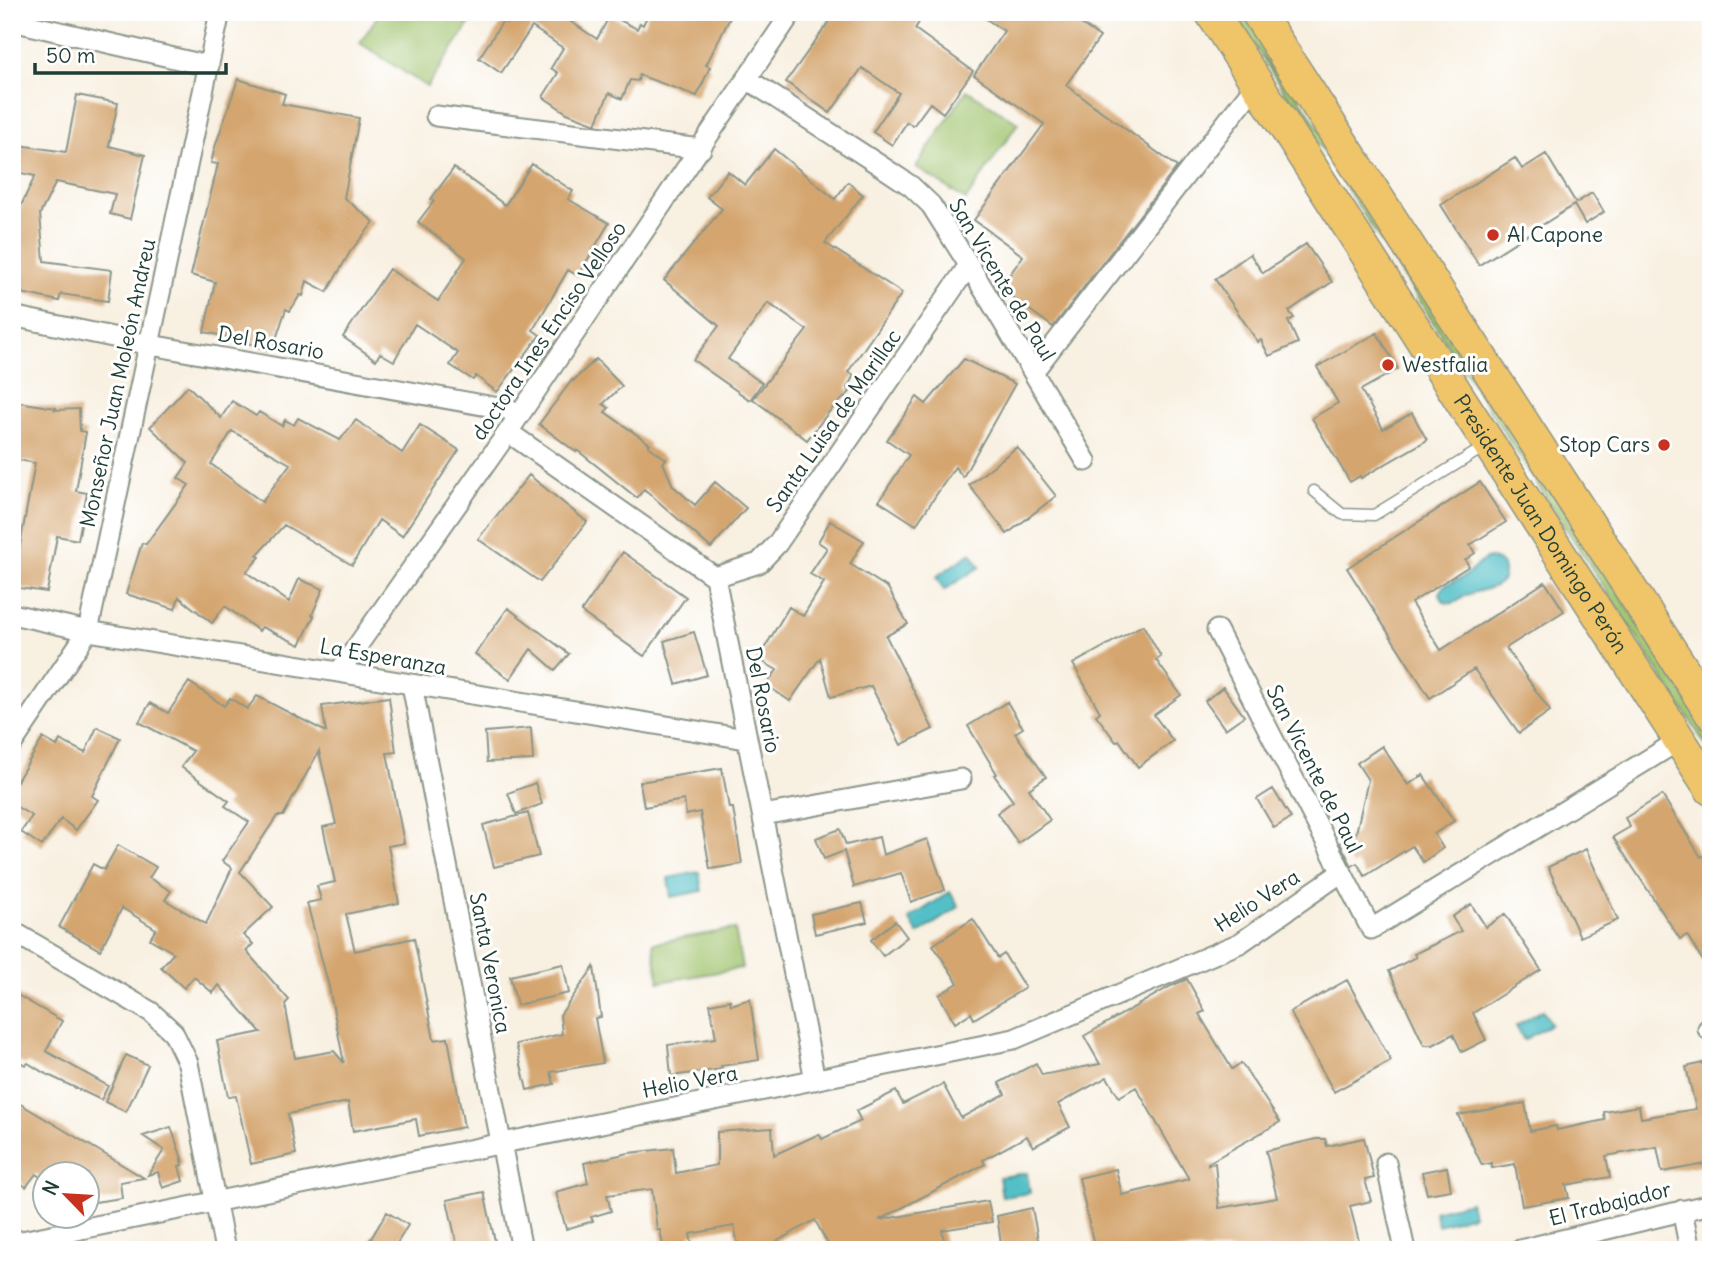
<svg xmlns="http://www.w3.org/2000/svg" width="1723" height="1262" viewBox="0 0 1723 1262" font-family="Delius,sans-serif">
  <rect width="100%" height="100%" fill="#fff"/>
  <filter id="ink" filterUnits="userSpaceOnUse"><feTurbulence type="fractalNoise" baseFrequency=".0143" numOctaves="2"/><feDisplacementMap in="SourceGraphic" scale="14" xChannelSelector="R" yChannelSelector="G"/><feConvolveMatrix kernelMatrix="1 2 1 2 8 2 1 2 1" color-interpolation-filters="sRGB"/></filter>
  <filter id="wash" filterUnits="userSpaceOnUse"><feTurbulence type="fractalNoise" baseFrequency=".00686" numOctaves="4" result="noise"/><feDisplacementMap in="SourceGraphic" scale="28" xChannelSelector="R" yChannelSelector="G"/><feGaussianBlur stdDeviation="1.57" result="paint"/><feColorMatrix in="noise" values="0 0 0 0 0 0 0 0 0 0 0 0 0 0 0 0 0 1.4 0 .05"/><feComposite in="paint" operator="in"/></filter>
  <g filter="url(#wash)">
    <rect width="100%" height="100%" fill="#f8f0e1"/>
    <!-- green -->
    <path fill="#9fc26c" stroke="#5f8050" stroke-width="2" d="M380 12H477L427 87 360 43Z
      M1233 12H1244L1711 736V753Z
      M967 90 1018 123 966 200 916 167Z
      M735 929 742 968 659 982 653 943Z"/>
    <!-- water -->
    <path fill="#52c0c7" stroke="#387e7e" stroke-width="2" d="M971 553 980 567 944 590 936 577Z
      M1489 558C1496 560 1504 562 1504 571 1506 590 1479 589 1467 595 1462 597 1459 602 1453 603 1443 605 1436 594 1444 586 1449 582 1458 581 1463 577 1473 571 1479 561 1489 558Z
      M699 872 702 891 671 897 668 878Z
      M950 892 959 907 918 934 909 919Z
      M1543 1010 1551 1024 1524 1040 1516 1026Z
      M1027 1173 1030 1193 1002 1197 999 1177Z
      M1470 1202 1473 1215 1438 1225 1434 1211Z"/>
    <g id="blocks">
      <!-- building -->
      <path fill="#d4a56e" fill-rule="evenodd" d="M508 12H556L597 39 610 15 637 29 640 23 643 25 649 12H733L706 65 710 67 697 96 639 75 638 81 630 80 622 99 609 93 596 124 567 113 543 97 558 73 551 68 563 48 532 27 501 73 479 58 503 21 506 23 512 15Z
        M836 12H925L915 29 973 71 943 113 930 103 913 126 907 122 892 145 873 132 899 93 862 68 830 113 786 82Z
        M976 12H1064L1100 37 1066 85 1177 167 1053 327 1000 288 1023 256 974 220 1044 124 974 75 1004 31Z
        M238 79 285 94 282 104 359 118 344 198 374 222 350 252 327 292 307 281 303 296 300 295 290 311 286 309 272 351 233 338 204 332 215 282 191 275 218 164 211 163 215 147Z
        M77 95 118 103 109 146 145 155 130 219 110 214 115 194 56 182 40 214 44 261 112 270 108 301 61 294 59 301 12 291V211L19 210 35 176 12 171V144L66 152Z
        M774 149 835 199 848 182 863 195 825 243 902 293 848 372 854 375 847 388 850 392 829 412 807 440 753 399 807 330 768 303 728 359 762 383 750 400 693 360 719 326 664 280 722 209 707 197 728 171 745 185Z
        M1546 154 1576 203 1592 193 1604 212 1585 224 1574 205 1479 265 1441 205 1515 158 1522 169Z
        M532 164 573 191 568 199 609 223 578 276 568 270 533 330 540 335 497 392 476 376 473 380 450 365 458 353 415 324 394 361 380 353 376 360 343 337 389 269 438 301 466 258 418 222 434 201 431 199 454 168 505 205Z
        M1306 244 1332 282 1289 311 1294 318 1288 321 1298 343 1269 356 1261 340 1258 342 1215 279 1250 254 1263 273Z
        M1377 333 1398 369 1361 390 1383 429 1412 413 1427 440 1361 478 1360 476 1350 482 1312 418 1338 403 1317 367Z
        M596 359 622 386 603 404 609 408 605 412 650 444 648 446 666 459 663 463 673 486 695 505 715 482 746 508 711 548 644 489 637 498 577 450 576 452 539 424 572 380 573 381Z
        M964 359 1015 384 963 477 955 467 916 525 879 501 909 455 887 440 917 397 926 404Z
        M188 386 221 418 232 401 256 416 259 412 282 426 285 420 294 425 298 418 340 440 356 420 402 453 420 425 459 450 402 536 379 520 352 565 284 525 257 555 260 557 246 572 289 602 299 579 323 589 312 615 314 616 300 645 262 627 259 631 225 606 212 623 179 597 175 609 126 594 142 543 146 544 189 485 178 478 188 463 150 427ZM232 431 290 464 262 502 211 464Z
        M12 401 56 408 55 410 79 409 80 431 86 432 76 491 87 493 78 540 57 536 47 592 12 587V550L19 551 35 463 12 459Z
        M1017 447 1056 496 1007 534 969 485Z
        M529 475 587 522 540 582 478 539Z
        M1480 482 1506 522 1470 545 1475 553 1465 560 1469 566 1411 603 1441 650 1545 582 1564 611 1506 648 1550 711 1519 733 1474 669 1430 698 1347 568Z
        M830 521 864 541 850 564 888 588 908 624 886 636 933 729 901 745 871 686 831 697 820 658 790 701 766 685 777 670 758 659 789 607 803 616 824 582 810 574 827 548 818 542Z
        M623 552 686 597 644 656 581 612Z
        M508 608 569 654 555 670 531 649 510 679 475 654Z
        M1143 625 1161 657 1156 660 1181 695 1154 715 1173 741 1138 767 1119 740 1116 742 1096 715 1100 712 1073 664Z
        M694 632 707 675 676 684 664 641Z
        M189 682 224 706 230 698 247 709 257 696 326 732 322 706 389 697 396 752 387 753 404 843 388 846 399 903 346 914 355 951 414 938 434 1040 448 1038 464 1127 419 1136 416 1119 353 1131 348 1102 288 1114 296 1154 251 1164 236 1096 228 1097 217 1041 261 1032 219 985 213 993 194 977 184 988 161 967 174 953 150 939 156 929 122 908 100 950 59 927 93 864 104 870 118 845 156 867 149 878 171 891 165 900 206 924 232 868 222 861 249 822 225 806 229 801 181 767 193 751 139 722 150 703 168 713ZM319 751 336 824 323 827 335 882 317 886 321 900 307 903 329 987 344 1063 334 1051 295 1058 285 1004 289 1000 246 951 253 944 243 935 273 907 240 872 277 816H283Z
        M1223 687 1244 716 1225 729 1205 701Z
        M1007 702 1023 728 1015 733 1046 777 1029 789 1050 820 1018 843 997 813 1013 801 994 775 997 774 968 726Z
        M97 727 120 738 92 796 98 800 76 830 61 819 42 846 21 832 32 816 12 804V789L43 738 57 746 60 740 85 753Z
        M531 728 533 760 487 762 485 732Z
        M1382 746 1408 785 1423 775 1454 821 1434 834 1443 848 1423 862 1412 846 1365 876 1357 863 1352 866 1340 843 1356 833 1368 780 1357 763Z
        M722 768 729 808H733L742 864 710 869 700 812 686 815 684 800 644 807 640 782Z
        M535 783 542 804 516 814 508 793Z
        M1273 789 1291 818 1274 828 1257 799Z
        M1662 795 1701 857 1711 851V974L1687 935 1680 939 1613 837 1630 827 1625 818Z
        M528 813 539 856 494 867 483 825Z
        M840 829 846 845 879 837 883 855 927 839 945 890 911 902 901 873 854 887 844 851 824 859 816 838Z
        M1586 849 1618 920 1580 937 1548 867Z
        M862 903 867 922 815 934 811 914Z
        M1471 904 1486 927 1505 914 1541 970 1473 1013 1486 1040 1462 1052 1453 1034 1433 1045H1424L1389 971 1416 957 1414 954 1461 931 1452 917Z
        M973 919 998 958 1004 954 1025 988 974 1019 971 1013 955 1023 939 995 958 983 933 945Z
        M895 921 907 937 883 956 871 940Z
        M563 964 569 993 517 1005 510 976Z
        M594 967 601 1017 595 1018 603 1063 551 1072 554 1084 527 1090 516 1044 562 1034 560 1015Z
        M1187 979 1205 1011 1199 1014 1232 1069 1241 1063 1280 1122 1208 1163V1165L1215 1163 1219 1208 1277 1198 1266 1151 1316 1139H1325L1327 1146 1364 1138 1374 1178 1365 1180 1371 1201 1350 1206 1360 1245 1344 1250H1095L1079 1178 1116 1169 1122 1195 1189 1179 1136 1087 1119 1097 1107 1077 1058 1104 1070 1127 1033 1147 1027 1136 983 1160 985 1164 879 1220 988 1201 992 1222 942 1230 945 1245 921 1250H831L815 1220 772 1244 739 1250 734 1226 690 1234 693 1250H664L660 1230H657L652 1189 607 1195 611 1211 591 1217 593 1221 566 1229 556 1192 588 1183 584 1163 629 1153 673 1148 676 1173 717 1165V1132L772 1128 774 1155 819 1134 822 1139 861 1121 856 1111 896 1091 903 1104 943 1084 961 1118 1005 1094 999 1083 1036 1063 1042 1075 1100 1064 1084 1036 1171 986Z
        M1347 980 1391 1061 1334 1092 1290 1012Z
        M12 992 62 1021 46 1051 108 1086 101 1100 44 1073 28 1063 26 1065 12 1059Z
        M750 999 759 1060 721 1066 722 1069 671 1076 668 1045 716 1038 710 1004 730 1000 731 1005Z
        M126 1055 148 1065 126 1112 105 1102Z
        M1711 1061V1163L1662 1172 1657 1147 1606 1156 1610 1177 1566 1185 1569 1198 1522 1206 1515 1164 1492 1168 1491 1163 1482 1165 1458 1115 1525 1103 1530 1131 1556 1126 1557 1130 1605 1120 1604 1112 1639 1106 1641 1118 1696 1109 1686 1067Z
        M12 1099 106 1155 144 1178 120 1182 122 1198 88 1203V1174H46L45 1181 36 1174 26 1187 12 1177Z
        M171 1127 183 1162 181 1160 182 1165 179 1166 183 1181 163 1188 158 1172 148 1175 164 1150 143 1136Z
        M1447 1167 1451 1190 1427 1194 1422 1172Z
        M484 1192 496 1246 479 1250H458L447 1200Z
        M1032 1208 1040 1250H1002L997 1216Z
        M387 1212 408 1225 393 1250H364Z"/>
    </g>
  </g>
  <g filter="url(#ink)">
    <use href="#blocks" fill-opacity="0" stroke="#8c968a" stroke-width="2"/>
    <g fill="none" stroke-linecap="round" stroke-linejoin="round">
      <!-- service casing -->
      <g stroke="#8c968a" stroke-width="13">
        <path id="service" d="M1314 491 1342 514 1374 515 1486 446"/>
      </g>
      <!-- minor casing -->
      <g stroke="#8c968a" stroke-width="23">
        <path id="minor" d="M12 21 209 66
          M747 79 887 170 911 186 931 205 969 265 1086 461
          M436 116 701 149
          M12 316 151 345 521 412
          M1033 372 1257 83
          M508 432 715 577 815 1080
          M715 577 759 563 777 544 969 265
          M12 614 88 631 746 739
          M1217 630 1371 929 1680 740
          M339 672 508 432 792 12
          M412 685 522 1250
          M12 744 88 631 220 12
          M763 815 961 779
          M12 931 151 1012 173 1032 188 1063 225 1250
          M1708 1029 1711 1028
          M1386 1163 1405 1250
          M1682 1210 1690 1250
          M12 1243 1014 1039 1240 943 1342 872
          M1520 1250 1711 1204"/>
      </g>
      <!-- primary casing -->
      <g stroke="#8c968a" stroke-width="35">
        <g id="primary">
          <path id="s1" d="M1211 12 1711 789"/>
          <path d="M1257 12 1711 713"/>
        </g>
      </g>
      <!-- service -->
      <use href="#service" stroke="#fff" stroke-width="10"/>
      <!-- minor -->
      <use href="#minor" stroke="#fff" stroke-width="19"/>
      <!-- primary -->
      <use href="#primary" stroke="#f0c469" stroke-width="32"/>
    </g>
  </g>
  <!-- markers -->
  <g fill="#c8321e" stroke="#fff" stroke-width="2.5">
    <circle cx="1493" cy="235" r="7"/>
    <circle cx="1388" cy="365" r="7"/>
    <circle cx="1664" cy="445" r="7"/>
  </g>
  <g text-anchor="middle" stroke-width="6" stroke-linejoin="round" paint-order="stroke">
    <!-- poi labels -->
    <g font-size="21" fill="#1f3d34" stroke="#fff" text-anchor="start">
      <text x="1507" y="242">Al Capone</text>
      <text x="1402" y="372">Westfalia</text>
      <text x="1650" y="452" text-anchor="end">Stop Cars</text>
    </g>
    <!-- street labels -->
    <g font-size="21" fill="#1f3d34" stroke="#fff">
      <text transform="translate(1002 280) rotate(59)" y="7">San Vicente de Paul</text>
      <text transform="translate(549 331) rotate(-56)" y="7">doctora Ines Enciso Velloso</text>
      <text transform="translate(271 343) rotate(10)" y="7">Del Rosario</text>
      <text transform="translate(118 383) rotate(-78)" y="7">Monseñor Juan Moleón Andreu</text>
      <text transform="translate(834 421) rotate(-55)" y="7">Santa Luisa de Marillac</text>
      <text dy="7" stroke="none"><textPath href="#s1" startOffset="609">Presidente Juan Domingo Perón</textPath></text>
      <text transform="translate(383 657) rotate(10)" y="7">La Esperanza</text>
      <text transform="translate(763 700) rotate(79)" y="7">Del Rosario</text>
      <text transform="translate(1314 769) rotate(63)" y="7">San Vicente de Paul</text>
      <text transform="translate(1257 901) rotate(-33)" y="7">Helio Vera</text>
      <text transform="translate(490 963) rotate(79)" y="7">Santa Veronica</text>
      <text transform="translate(690 1082) rotate(-11)" y="7">Helio Vera</text>
      <text transform="translate(1610 1204) rotate(-14)" y="7">El Trabajador</text>
    </g>
  </g>
  <!-- margin -->
  <rect width="1723" height="1262" fill="none" stroke="#fff" stroke-width="42"/>
  <!-- north arrow -->
  <g transform="translate(66 1195) rotate(295)"><circle r="33" fill="#ffffff" stroke="#a5b1ae" stroke-width="2"/>
  <path d="M0-5L12 26L0 18L-12 26Z" fill="#c8321e"/>
  <text y="-10" font-size="19" font-weight="bold" text-anchor="middle" fill="#1f3d34">N</text>
  </g>
  <!-- scale -->
  <path d="M35 63v10h191v-10" fill="none" stroke="#1f3d34" stroke-width="3.5"/>
  <text x="46" y="63" font-size="21" fill="#1f3d34" stroke="#ffffff" stroke-width="5" paint-order="stroke">50 m</text>
</svg>
